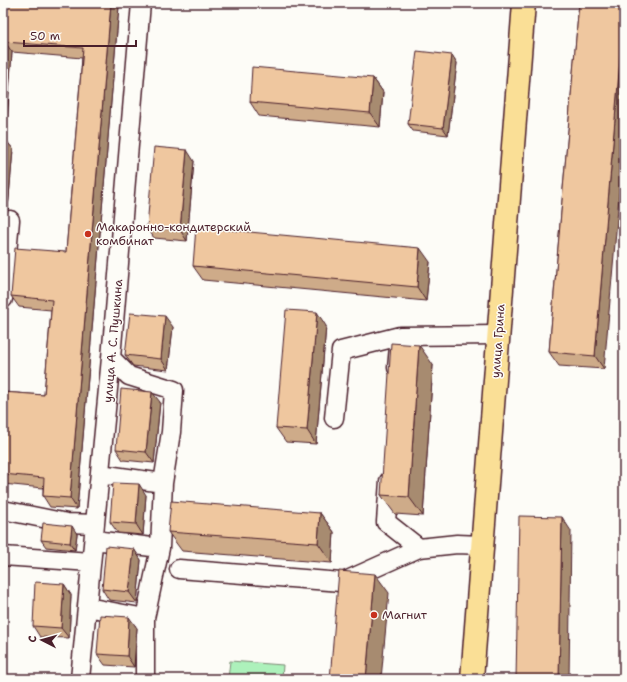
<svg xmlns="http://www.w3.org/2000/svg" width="627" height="682" viewBox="0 0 627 682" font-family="'Shantell Sans',sans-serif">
  <rect width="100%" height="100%" fill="#fdfcf7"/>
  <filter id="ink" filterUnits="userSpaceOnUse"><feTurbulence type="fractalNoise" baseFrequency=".025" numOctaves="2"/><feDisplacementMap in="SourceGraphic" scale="8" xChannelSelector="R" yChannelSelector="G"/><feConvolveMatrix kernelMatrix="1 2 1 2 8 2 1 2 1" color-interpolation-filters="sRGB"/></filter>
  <g filter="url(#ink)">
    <!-- green -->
    <path fill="#adf1bb" stroke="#7c8873" d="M230 661 283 665 282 679H228Z"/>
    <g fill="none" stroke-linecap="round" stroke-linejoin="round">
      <!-- minor casing -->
      <g stroke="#4a1f2b" stroke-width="21">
        <path id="minor" d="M3 299 10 220
          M111 358 129 376 174 390 171 432 163 483 160 548 145 618V675
          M397 368 400 336 498 335
          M334 418 341 351 400 336
          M100 474 163 483
          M389 481 386 522 419 548
          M3 510 67 523 95 524
          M94 540 160 548
          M3 556 91 562
          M179 569 341 582
          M341 583 419 548 457 544 482 545
          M87 607 145 618
          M80 679 111 358 141 3"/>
      </g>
      <!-- highway casing -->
      <g stroke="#4a1f2b" stroke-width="25">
        <path id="highway" d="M472 679 524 3"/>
      </g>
      <!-- minor -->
      <use href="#minor" stroke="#fdfcf7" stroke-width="18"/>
      <!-- highway -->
      <use href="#highway" stroke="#fadf96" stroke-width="22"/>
    </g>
    <!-- wall -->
    <path fill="#ceab89" stroke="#4a1f2b" d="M3 3 119 6 77 509 50 507 43 496V488L3 484V392L44 395 51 310 19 307 11 296 66 252 82 58 12 52 5 139 13 149 8 209H3Z
      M579 3 604 369 559 366 549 352Z
      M452 55 457 63 448 135 413 131 408 124Z
      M373 78 383 92 380 127 259 116 250 102Z
      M194 161 187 241 154 238 147 227Z
      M430 262 426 301 203 280 193 266Z
      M326 326 316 444 286 442 276 428Z
      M173 327 168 370 133 366 125 355Z
      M433 365 423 516 395 514 381 495Z
      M160 402 154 463 123 460 116 449Z
      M146 495 143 535 118 533 110 522Z
      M320 513 334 532 332 563 182 551 168 532Z
      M77 534 75 550 46 547 41 540Z
      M134 549 141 560 137 603 109 600 102 589Z
      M64 584 71 595 69 638 40 637 33 626Z
      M137 628 134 667 105 665 97 654Z"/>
    <!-- shaded-wall -->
    <path fill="#a78b6f" stroke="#4a1f2b" d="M111 3H117L119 6 77 509 70 498Z
      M624 13V140L604 369 595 356Z
      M5 42 12 52 5 149 3 147V64Z
      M452 55 457 63 448 135 443 128Z
      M373 78 383 92 380 127 370 113Z
      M5 139 13 149 8 209 3 202V167Z
      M187 150 194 161 187 241 180 230Z
      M420 248 430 262 426 301 417 287Z
      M317 312 326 326 316 444 307 430Z
      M165 316 173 327 168 370 161 359Z
      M419 345 433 365 423 516 409 497Z
      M152 392 160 402 154 463 146 452Z
      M139 484 146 495 143 535 136 524Z
      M320 513 334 532 332 563 318 543Z
      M562 517 571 531 569 679H559Z
      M72 526 77 534 75 550 70 543Z
      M134 549 141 560 137 603 129 592Z
      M375 574 389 593 381 679H366Z
      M64 584 71 595 69 638 61 628Z
      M129 617 137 628 134 667 127 656Z"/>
    <!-- building -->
    <path fill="#efc79f" stroke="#4a1f2b" d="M3 3H111L70 498 43 496 44 478 3 474V392L44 395 52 300 11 296 15 248 66 252 83 48 5 42 3 64Z
      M579 3H624V13L595 356 549 352Z
      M417 51 452 55 443 128 408 124Z
      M252 67 373 78 370 113 250 102Z
      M3 138 5 139 3 167Z
      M154 147 187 150 180 230 147 227Z
      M196 227 420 248 417 287 193 266Z
      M286 310 317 312 307 430 276 428Z
      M130 313 165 316 161 359 125 355Z
      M391 343 419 345 409 497 381 495Z
      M121 389 152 392 146 452 116 449Z
      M113 483 139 484 136 524 110 522Z
      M171 501 320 513 318 543 168 532Z
      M519 516 562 517 559 679H516Z
      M43 523 72 526 70 543 41 540Z
      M106 546 134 549 129 592 102 589Z
      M339 571 375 574 366 679H330Z
      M35 582 64 584 61 628 33 626Z
      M100 615 129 617 127 656 97 654Z"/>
  </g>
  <!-- markers -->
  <g fill="#c8321e" stroke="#fdfcf7" stroke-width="1.5">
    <circle cx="88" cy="234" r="4"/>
    <circle cx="374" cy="615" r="4"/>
  </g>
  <g text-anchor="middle" stroke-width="3" stroke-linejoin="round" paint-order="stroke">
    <!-- poi labels -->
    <g font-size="12" fill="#4a1f2b" stroke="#fdfcf7" text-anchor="start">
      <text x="96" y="231">Макаронно-кондитерский<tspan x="96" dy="14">комбинат</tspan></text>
      <text x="382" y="619">Магнит</text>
    </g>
    <!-- street labels -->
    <g font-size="12" fill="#4a1f2b" stroke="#fdfcf7">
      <text transform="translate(113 341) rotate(-85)" y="4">улица А. С. Пушкина</text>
      <text transform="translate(498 341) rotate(-86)" y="4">улица Грина</text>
    </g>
  </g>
  <!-- margin -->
  <rect width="627" height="682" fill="none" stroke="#fdfcf7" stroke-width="16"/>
  <rect x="8" y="8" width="611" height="666" fill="none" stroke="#4a1f2b" stroke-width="1.5" filter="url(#ink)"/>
  <!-- north arrow -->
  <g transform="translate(42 640) rotate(276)" stroke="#fdfcf7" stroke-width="3" paint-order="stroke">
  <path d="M0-3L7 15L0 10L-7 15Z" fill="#4a1f2b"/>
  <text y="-6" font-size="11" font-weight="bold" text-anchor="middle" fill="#4a1f2b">С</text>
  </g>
  <!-- scale -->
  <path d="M24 40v6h112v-6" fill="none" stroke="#4a1f2b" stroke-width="2"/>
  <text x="30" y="40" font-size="12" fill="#4a1f2b" stroke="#fdfcf7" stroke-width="3" paint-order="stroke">50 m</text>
</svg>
